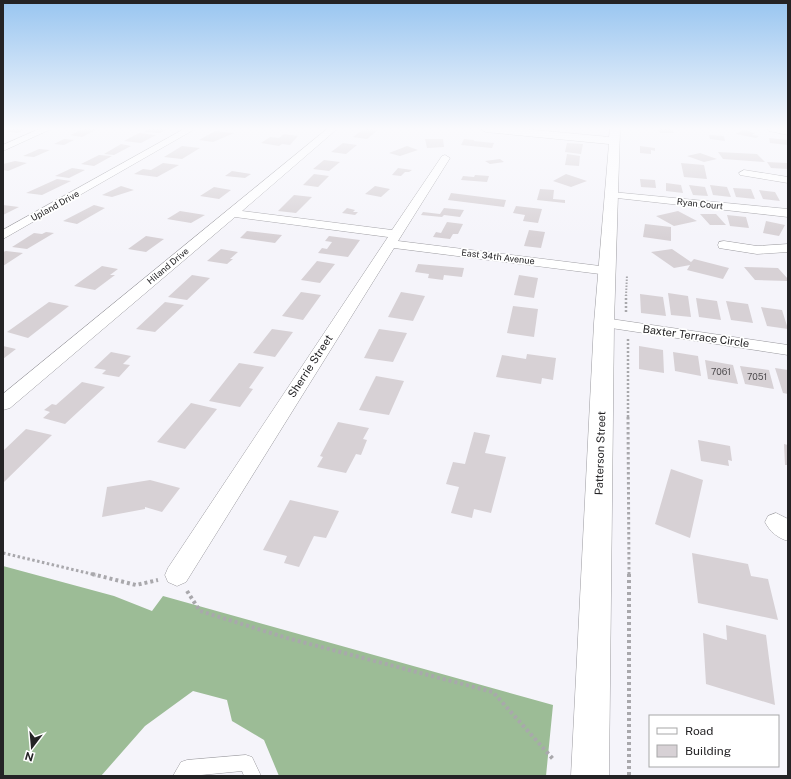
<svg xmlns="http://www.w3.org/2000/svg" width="791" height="779" viewBox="0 0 791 779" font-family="'Public Sans',sans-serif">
  <rect width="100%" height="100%" fill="#f5f4fa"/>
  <!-- forest -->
  <path fill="#9cbc96" d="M3 566 114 596 152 611 163 596 553 705 546 776H279L264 740 232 721 227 700 193 691 145 726 101 776H3Z"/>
  <!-- building -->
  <path fill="#d7d1d5" d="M3 129H26L18 133 3 131Z
    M83 129H98L82 137 70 135Z
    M148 129H167L160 133 144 132Z
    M364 129H371L378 130 367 139 353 137Z
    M658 129H671L674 133H660Z
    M743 130 755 133 752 135 759 136 756 138 736 134Z
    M215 131 234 133 213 142 199 140Z
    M139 133 156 135 141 143 124 141Z
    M284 134 298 136 290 145 282 144 279 146 261 143 270 137 279 138Z
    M709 135 724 136 725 141 710 139Z
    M769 138 788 140V145L770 143Z
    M64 139 74 140 64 145 54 144Z
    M425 139H443L444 147 427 148Z
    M464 139 474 140V141L494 143 492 148 461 145Z
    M343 143 357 145 346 154 331 152Z
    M567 143 583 144 581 154 565 152Z
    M121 144 131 146 114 155 104 154Z
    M182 146 200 148 182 159 164 157Z
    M407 146 418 150 400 156 389 153Z
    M640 146 655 148V151L651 150V154L640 153Z
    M39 149 50 150 34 157 23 156Z
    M718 152 757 154 765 162 723 159Z
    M700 153 717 159 704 162 687 156Z
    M567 154 580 156 579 166 565 165Z
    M99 155 112 156 94 166 81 164Z
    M500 159 504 162 490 164 485 161Z
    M324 160 340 162 329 171 313 169Z
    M15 161 27 163 8 171 3 170V164Z
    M767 162 787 163 788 169 771 168Z
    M163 163 179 165 157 177 134 174 143 169 151 170Z
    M681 163 704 165 707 179 684 177Z
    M72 168 85 170 69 178 55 176Z
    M398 168 412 170 409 172H405L401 176 392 175Z
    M232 171 251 174 245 178 225 176Z
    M314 174 329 176 318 187 303 185Z
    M566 174 587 181 571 187 553 181Z
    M475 175 489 176 487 182 461 180 463 176 474 177Z
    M57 179 71 181 42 195 26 193Z
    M640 179 655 180 656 188 641 187Z
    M666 183 681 185 683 193 666 191Z
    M689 185 705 187 708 196 693 195Z
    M710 185 727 187 731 197 713 195Z
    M121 186 134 190 112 197 102 195Z
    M375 186 390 189 381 197 365 194Z
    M214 187 231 190 219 199 200 196Z
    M733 188 751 189 755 199 736 197Z
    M540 189 554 190 553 199 565 200V203L537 200Z
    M759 190 775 192 780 201 763 199Z
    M451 193 506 200 504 207 448 200Z
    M294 195 312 197 296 213 278 211Z
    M3 205 19 207 3 215Z
    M94 205 105 208 77 224 63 221Z
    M516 206 542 209 538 223 523 221 525 215 513 213Z
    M347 208 355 210 353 212H358L355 215 342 213Z
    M444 208 464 210 460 217 444 215 442 217 421 215 423 212 440 214Z
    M180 211 205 215 191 223 167 219Z
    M678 211 697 221 674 226 656 216Z
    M700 214H716L726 225H710Z
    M727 215 746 217 749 228 730 226Z
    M766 221 785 225 779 236 763 233Z
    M447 222 463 224 458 234H453L450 239 433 237 436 232 441 233Z
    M645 224 671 227V241L643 237Z
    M529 230 545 232 541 248 524 246Z
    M247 231 282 235 275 243 240 238Z
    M46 232 54 233 27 249 12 247 34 233 42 234Z
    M146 236 164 239 146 252 128 249Z
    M329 236 360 240 348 257 318 253 322 248 327 249 332 242 325 241Z
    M221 249 238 252 230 259H233L227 264 207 261Z
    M672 249 691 262 694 259 729 268 723 279 687 270 690 265 674 268 651 252Z
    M6 251 23 253 3 266V252Z
    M317 261 335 264 320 283 301 280Z
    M418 264 464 268 462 277 444 275 443 280 428 278 429 274 415 272Z
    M102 266 118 269 110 275H115L95 290 74 286Z
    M744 267 778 268 788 279V281L755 280Z
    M192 275 210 278 187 300 168 297Z
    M519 275 538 278 534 298 514 295Z
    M301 292 321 295 303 320 282 316Z
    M401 292 425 296 413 321 388 317Z
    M668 293 688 296 691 317 671 315Z
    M640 294 663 297 666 316 641 313Z
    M696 298 717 301 721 320 699 317Z
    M726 301 748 304 753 323 731 320Z
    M49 302 69 306 28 338 7 332Z
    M165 302 184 305 155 332 136 329Z
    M513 306 538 309 534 337 507 333Z
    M761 307 782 310 788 329 767 326Z
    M272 329 293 332 275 357 253 353Z
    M379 329 407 333 393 362 364 358Z
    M3 346 16 349 3 359Z
    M639 346 663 350 664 373 639 369Z
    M111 352 131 356 123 364 130 365 119 377 102 374 106 370 94 368Z
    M673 352 698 356 701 376 675 371Z
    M527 354 556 358 553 380 542 378 541 384 496 377 502 355 526 359Z
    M705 360 733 365 738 384 708 379Z
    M239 363 264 367 249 388 253 389 240 407 209 401Z
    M740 366 769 370 774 389 745 384Z
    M775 368 788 370V394L783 393Z
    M376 376 404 381 389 415 359 410Z
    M82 382 105 387 65 424 43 418 50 412 44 410 52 404 56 405Z
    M191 403 217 409 185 449 157 442Z
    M338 422 369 428 363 439 367 440 361 455 356 454 346 473 317 467 323 457 320 456Z
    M26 429 52 435 3 483V451Z
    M474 432 490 435 485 453 506 457 491 513 474 509 472 518 451 513 459 487 446 484 453 462 465 464Z
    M698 440 730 446 732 461 728 460 729 466 701 461Z
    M784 444 788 445V465H785Z
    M671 469 703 480 690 538 655 524Z
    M150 480 180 488 162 512 145 507V509L102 517 107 487Z
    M290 500 339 511 326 538 314 536 299 567 284 563 287 556 263 550Z
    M692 553 748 564 751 576 768 579 778 620 698 603Z
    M726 625 766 635 775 705 706 684 703 633 727 640Z"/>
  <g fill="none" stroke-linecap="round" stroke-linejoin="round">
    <!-- lane casing -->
    <g stroke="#9c9ba0" stroke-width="1">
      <path id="lane" d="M246 755 252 757 261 776H244L242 771 191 776H173L181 762 187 760Z"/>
    </g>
    <!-- street casing -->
    <g stroke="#9c9ba0" stroke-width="1">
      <path id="street" d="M39 129H51L3 151V145Z
        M184 129H195L3 239V230Z
        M327 129H337L242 211 392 230 442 156 445 155 450 158 398 241 608 267 613 268 615 271 613 274 608 275 394 248 186 582 177 586 168 582 165 575 168 568 388 237 235 217 10 408 3 410V394Z
        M768 129H788V135L769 131Z
        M744 170 788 177V183L740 175 739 173Z
        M612 192 788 209V217L608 197 606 195 608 193Z
        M724 241 757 246 788 244V252L757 254 719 248 718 245 719 242Z
        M604 318 788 345V355L598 326 596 323 598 320Z
        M776 513 788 519V541C778 538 770 532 765 522L768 516Z"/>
    </g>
    <!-- secondary casing -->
    <g stroke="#9c9ba0" stroke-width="1">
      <path id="secondary" d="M481 129H524L609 137 610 129H620L614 323 609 776H571L594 323 609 144 486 132Z"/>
    </g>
    <!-- path-far3 -->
    <path stroke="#a9a8ac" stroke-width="2" stroke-dasharray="1.5 1.5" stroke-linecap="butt" d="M626 296 627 275"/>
    <!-- path-far2 -->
    <path stroke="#a9a8ac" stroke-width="2.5" stroke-dasharray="2 2" stroke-linecap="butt" d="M626 312V295
      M628 339V418"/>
    <!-- path-far1 -->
    <path stroke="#a9a8ac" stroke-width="3" stroke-dasharray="2.5 2.5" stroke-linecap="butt" d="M628 417 629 575
      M3 553 96 575"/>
    <!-- path -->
    <path stroke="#a9a8ac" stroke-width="4" stroke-dasharray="3 3" stroke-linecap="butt" d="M92 574 136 585 158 580
      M629 574V776
      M187 591 200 611 287 638 493 692 553 759"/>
    <!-- lane -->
    <use href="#lane" fill="#fff" fill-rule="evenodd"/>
    <!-- street -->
    <use href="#street" fill="#fff" fill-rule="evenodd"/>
    <!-- secondary -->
    <use href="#secondary" fill="#fff" fill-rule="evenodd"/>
  </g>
  <!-- sky -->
  <linearGradient id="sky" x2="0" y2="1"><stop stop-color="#98c5f0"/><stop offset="0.54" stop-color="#fafafd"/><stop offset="1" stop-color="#fafafd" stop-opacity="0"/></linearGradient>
  <rect width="791" height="238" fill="url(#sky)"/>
  <g text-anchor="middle" stroke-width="3.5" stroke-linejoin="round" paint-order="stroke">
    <!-- far-street labels -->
    <g font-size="9" fill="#242325" stroke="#fff">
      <text transform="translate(700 204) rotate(6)" y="3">Ryan Court</text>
      <text transform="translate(55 206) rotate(-29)" y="3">Upland Drive</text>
      <text transform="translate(498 257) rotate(7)" y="3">East 34th Avenue</text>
      <text transform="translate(168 266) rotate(-40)" y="3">Hiland Drive</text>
    </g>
    <!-- number labels -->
    <g font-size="9" fill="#514e51">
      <text x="721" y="375">7061</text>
      <text x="757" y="380">7051</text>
    </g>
    <!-- street labels -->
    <g font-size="11" fill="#242325" stroke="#fff">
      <text transform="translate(696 336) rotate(8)" y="4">Baxter Terrace Circle</text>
      <text transform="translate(310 366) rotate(-57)" y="4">Sherrie Street</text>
      <text transform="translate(600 453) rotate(-88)" y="4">Patterson Street</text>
    </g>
  </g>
  <!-- border -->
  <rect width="791" height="779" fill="none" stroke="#242325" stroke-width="8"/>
  <!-- legend -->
  <rect x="649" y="715" width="130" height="52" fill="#ffffff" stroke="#a7a7a8"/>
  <rect x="657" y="728" width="20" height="6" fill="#ffffff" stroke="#a7a7a8"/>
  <text x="685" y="735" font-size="12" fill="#242325">Road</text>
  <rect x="657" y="745" width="20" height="12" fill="#d7d1d5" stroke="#a7a7a8"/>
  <text x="685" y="755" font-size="12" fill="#242325">Building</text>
  <!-- north arrow -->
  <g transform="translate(32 747) rotate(196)" stroke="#ffffff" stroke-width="3" paint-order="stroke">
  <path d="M0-3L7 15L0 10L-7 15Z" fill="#242325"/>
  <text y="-6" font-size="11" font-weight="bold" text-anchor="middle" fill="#242325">N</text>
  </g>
</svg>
